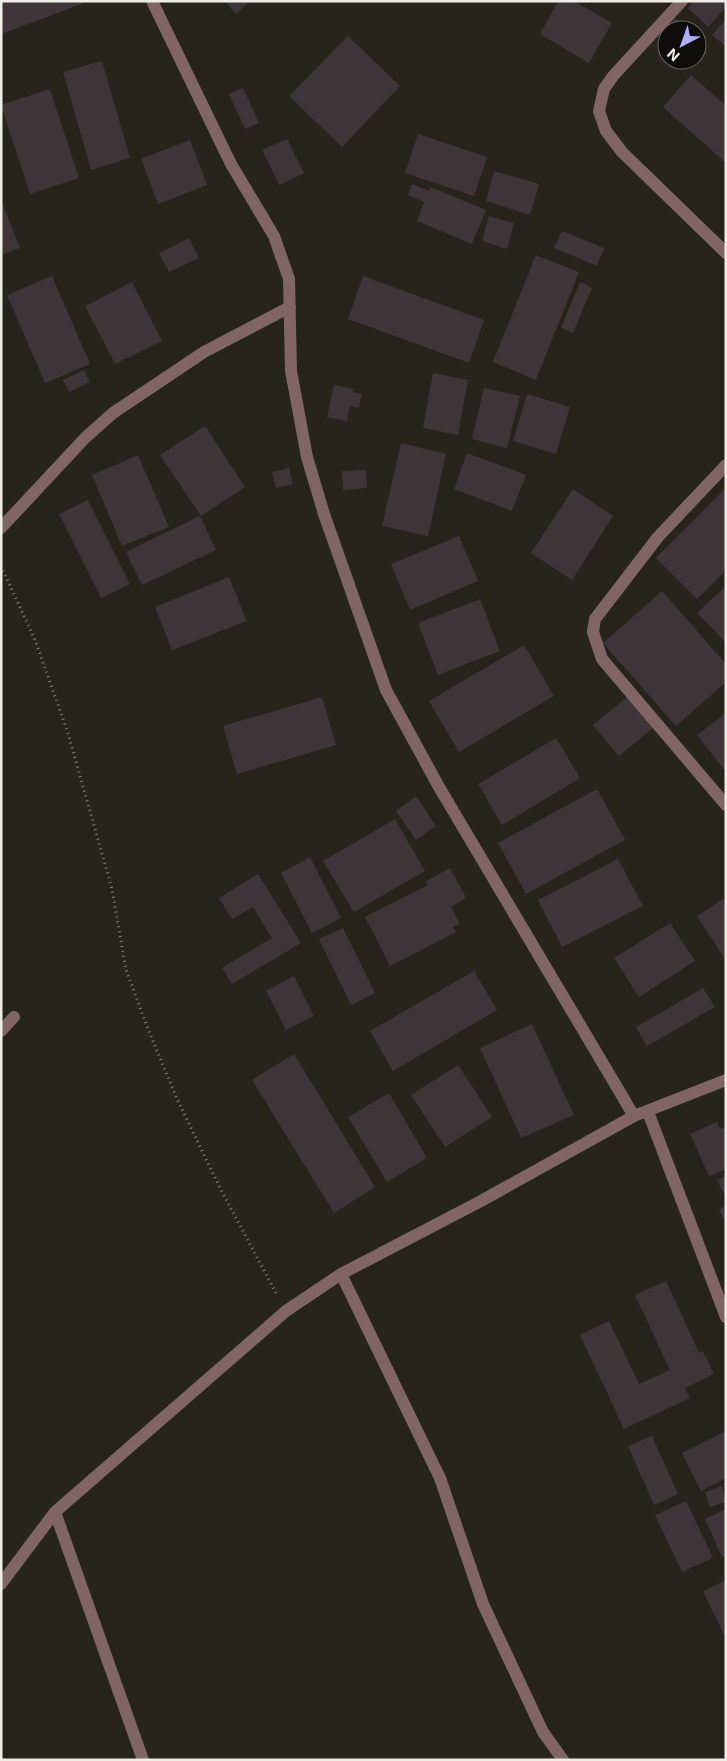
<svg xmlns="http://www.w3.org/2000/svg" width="727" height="1761" viewBox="0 0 727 1761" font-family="Inter,sans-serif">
  <rect width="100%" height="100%" fill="#26241c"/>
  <!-- building -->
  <path fill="#3e3539" d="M1 1H90L1 34Z
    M225 1H250L236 14Z
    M558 1H574L612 23 589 63 540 34Z
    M694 1H726V7L708 27 688 8Z
    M675 18 688 30H667V44L659 36Z
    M726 19V47L712 35Z
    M348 36 400 86 342 147 289 96Z
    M102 61 130 158 91 170 63 72Z
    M691 75 726 106V163L663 107Z
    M243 88 259 123 245 129 229 94Z
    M50 89 79 178 30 194 1 105Z
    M418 134 487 157 474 196 405 173Z
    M287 139 304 173 279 185 262 150Z
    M190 140 207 185 158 204 141 159Z
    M494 171 539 184 530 215 486 201Z
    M412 184 429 191 431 187 486 210 472 244 417 221 424 202 408 195Z
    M1 200 20 248 1 255Z
    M489 216 514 223 507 249 482 241Z
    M562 231 604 248 597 266 554 248Z
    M189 238 199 258 169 272 159 253Z
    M536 255 579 272 536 380 493 362Z
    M52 276 90 364 45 383 7 295Z
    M363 276 484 320 469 363 348 319Z
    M132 282 162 341 115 364 85 306Z
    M580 282 592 288 573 333 561 328Z
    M84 370 90 382 69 392 63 380Z
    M433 373 468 380 458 435 423 428Z
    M334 385 354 389 353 392 362 394 359 408 350 406 347 421 327 417Z
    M484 388 520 396 507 448 472 439Z
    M527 394 570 407 556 454 513 441Z
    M205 426 245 487 201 516 160 455Z
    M401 443 446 454 428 536 382 526Z
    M467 453 526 475 512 511 454 489Z
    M138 455 169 527 122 546 92 475Z
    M289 468 293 484 276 488 272 472Z
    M366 470 367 488 343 490 342 471Z
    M726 488V570L697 599 656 558Z
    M573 489 613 516 572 580 531 553Z
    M88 500 130 584 101 598 59 514Z
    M200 516 216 550 142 585 126 552Z
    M459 536 478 581 410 610 391 564Z
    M229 577 247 621 172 650 155 607Z
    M726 586V643L697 613Z
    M662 591 726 664V682L676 726 603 643Z
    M480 599 500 651 438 675 418 623Z
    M524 645 554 696 459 752 429 701Z
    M322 697 336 745 237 774 223 726Z
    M627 697 653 728 619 756 593 725Z
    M726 713V772L697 735Z
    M556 738 580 778 502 825 478 784Z
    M597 789 625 840 526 894 498 843Z
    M416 796 436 826 416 840 396 811Z
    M395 819 425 871 354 912 323 861Z
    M310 857 341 918 312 933 281 873Z
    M618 859 643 906 562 947 538 900Z
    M450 868 466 898 451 907 460 924 453 927 456 932 390 966 365 917 428 885 426 881Z
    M258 874 301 943 232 984 222 968 272 938 253 907 232 919 219 898Z
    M723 899 726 903V961L697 916Z
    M670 923 695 961 639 997 614 958Z
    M343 928 375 993 351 1005 319 939Z
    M474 971 497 1010 393 1071 370 1031Z
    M294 976 314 1016 286 1030 266 991Z
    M703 988 715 1007 647 1046 636 1027Z
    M532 1024 574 1115 521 1138 480 1048Z
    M294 1054 375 1187 334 1213 252 1080Z
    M458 1065 492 1117 445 1147 411 1095Z
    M389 1093 427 1158 387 1182 348 1117Z
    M717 1122 720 1129 726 1127V1169L709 1176 690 1134Z
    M726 1176V1197L717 1180Z
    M726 1206V1223L719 1210Z
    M666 1281 699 1353 703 1351 714 1374 685 1388 690 1398 624 1429 580 1335 609 1321 639 1384 670 1370 635 1295Z
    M726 1431V1478L701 1491 682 1453Z
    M652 1436 678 1494 654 1505 628 1446Z
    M722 1486 726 1502 710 1507 705 1492Z
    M686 1501 713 1558 682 1572 655 1515Z
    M726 1509V1556L722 1557 705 1519Z
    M726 1580V1639L703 1591Z"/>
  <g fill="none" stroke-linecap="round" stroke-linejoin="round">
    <!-- path -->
    <path stroke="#82817a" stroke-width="3" stroke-dasharray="1 4" stroke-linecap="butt" d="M1 566 35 640 68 733 112 889 126 970 150 1034 178 1101 220 1188 276 1293"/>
    <!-- minor -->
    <path stroke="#7f6565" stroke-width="12" d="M152 1 231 164 274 236 289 279 291 371 307 457 324 514 386 690 439 787 634 1116
      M682 1 613 76 604 89 599 111 606 131 622 152 726 253
      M726 465 658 537 595 619 593 632 602 659 726 805
      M1 528 85 438 113 413 204 352 290 307
      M1 1031 14 1017
      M648 1112 726 1317
      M341 1274 440 1478 483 1604 543 1732 563 1760
      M55 1512 143 1760
      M1 1584 55 1512 286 1311 341 1274 481 1201 634 1116 726 1080"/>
  </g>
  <!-- border -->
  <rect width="727" height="1761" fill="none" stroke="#eeede7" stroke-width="5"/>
  <!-- north arrow -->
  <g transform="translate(682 45) rotate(221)"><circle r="24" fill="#0e0d0a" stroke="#686762"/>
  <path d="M0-4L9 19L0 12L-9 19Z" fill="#b2adf9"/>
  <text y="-8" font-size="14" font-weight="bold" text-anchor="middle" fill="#eeede7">N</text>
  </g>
</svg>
